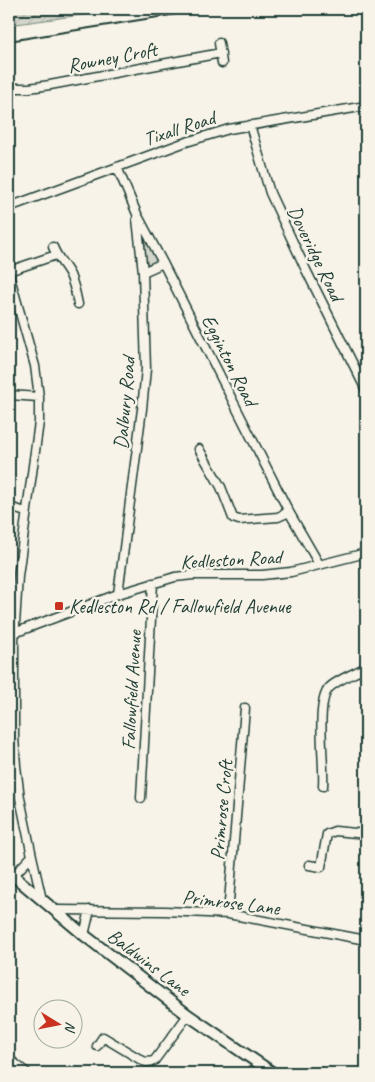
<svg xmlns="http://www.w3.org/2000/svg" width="375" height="1082" viewBox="0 0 375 1082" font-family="Caveat,sans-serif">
  <defs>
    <pattern id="garden-furrows" width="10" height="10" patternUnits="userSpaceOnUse" patternTransform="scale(1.25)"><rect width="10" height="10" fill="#d3d5ca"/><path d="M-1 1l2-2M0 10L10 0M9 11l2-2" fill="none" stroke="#b5b8ae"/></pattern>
  </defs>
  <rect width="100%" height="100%" fill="#f7f3e8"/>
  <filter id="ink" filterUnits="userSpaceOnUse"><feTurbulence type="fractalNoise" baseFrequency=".02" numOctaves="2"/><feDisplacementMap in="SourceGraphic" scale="10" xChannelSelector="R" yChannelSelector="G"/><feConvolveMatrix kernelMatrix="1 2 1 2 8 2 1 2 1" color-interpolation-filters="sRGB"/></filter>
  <g filter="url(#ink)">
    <!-- grass -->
    <path fill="#d3d5ca" stroke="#79897f" d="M147 243 150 244 159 262 152 264 146 263 145 245Z"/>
    <!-- garden -->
    <path fill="url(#garden-furrows)" stroke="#79897f" d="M9 9H125L9 25Z"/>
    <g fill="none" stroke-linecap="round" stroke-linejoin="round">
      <!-- minor casing -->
      <g stroke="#1f3d34" stroke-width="11">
        <path id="minor" d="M219 43 222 63
          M9 88H29L50 85 221 53
          M250 125 270 193 306 270 366 390
          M117 167 137 214 163 263 289 512 319 564
          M9 207 183 143 229 129 366 106
          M53 247C57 258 65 265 70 275 74 284 76 294 78 304
          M9 271 56 255
          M143 272 163 263
          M9 274 35 366 39 397V422L18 576 14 641V737L16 766 20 798 32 856 13 876
          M9 395 39 397
          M199 449 221 487 233 518 239 520 278 517 289 512
          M9 507 26 512
          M118 594 142 409 146 369 143 272 137 219
          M14 633 118 594 175 577 193 575H262L291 572 366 553
          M323 786C325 765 315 703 329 688 336 680 356 673 366 667
          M141 798 153 583
          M32 856 42 900
          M309 865 321 867 327 834 335 831 366 834
          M55 910 165 911 228 914 366 940
          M228 914 245 708
          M84 935 90 910
          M97 1046 103 1037 143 1061 147 1062 154 1061 188 1015
          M9 1059 27 1073"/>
      </g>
      <!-- tertiary casing -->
      <g stroke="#1f3d34" stroke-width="14">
        <path id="tertiary" d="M9 872 84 935 188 1015 273 1073"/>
      </g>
      <!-- minor -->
      <use href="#minor" stroke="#f7f3e8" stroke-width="8"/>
      <!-- tertiary -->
      <use href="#tertiary" stroke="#f7f3e8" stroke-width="10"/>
      <!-- rail -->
      <path stroke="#1f3d34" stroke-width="2" d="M9 41 208 9"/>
    </g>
  </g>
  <!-- markers -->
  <rect fill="#c8321e" stroke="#f7f3e8" stroke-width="2" x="54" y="601" width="10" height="10" rx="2.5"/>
  <g text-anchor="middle" stroke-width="5" stroke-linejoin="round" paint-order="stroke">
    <!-- street labels -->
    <g font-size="20" fill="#1f3d34" stroke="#f7f3e8">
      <text transform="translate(112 57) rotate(-11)" y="7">Rowney Croft</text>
      <text transform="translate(179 128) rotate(-18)" y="7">Tixall Road</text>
      <text transform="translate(316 253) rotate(64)" y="7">Doveridge Road</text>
      <text transform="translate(230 360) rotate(63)" y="7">Egginton Road</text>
      <text transform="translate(124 403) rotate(-85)" y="7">Dalbury Road</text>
      <text transform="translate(231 559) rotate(-3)" y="7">Kedleston Road</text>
      <text transform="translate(131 690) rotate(-87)" y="7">Fallowfield Avenue</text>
      <text transform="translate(221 810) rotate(-85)" y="7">Primrose Croft</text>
      <text transform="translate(231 902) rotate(7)" y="7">Primrose Lane</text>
      <text transform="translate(149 962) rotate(37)" y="7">Baldwins Lane</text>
    </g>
    <!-- poi labels -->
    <g font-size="20" fill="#1f3d34" stroke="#f7f3e8" text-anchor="start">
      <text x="69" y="613">Kedleston Rd / Fallowfield Avenue</text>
    </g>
  </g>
  <!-- margin -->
  <rect width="375" height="1082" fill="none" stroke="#f7f3e8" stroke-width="30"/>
  <rect x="15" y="15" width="345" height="1052" fill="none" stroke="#1f3d34" stroke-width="2" filter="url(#ink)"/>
  <!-- north arrow -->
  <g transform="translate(58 1024) rotate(100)"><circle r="24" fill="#f7f3e8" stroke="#a1aaa0"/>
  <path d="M0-4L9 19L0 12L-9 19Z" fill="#c8321e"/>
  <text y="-8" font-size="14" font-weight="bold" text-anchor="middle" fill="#1f3d34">N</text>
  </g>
</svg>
